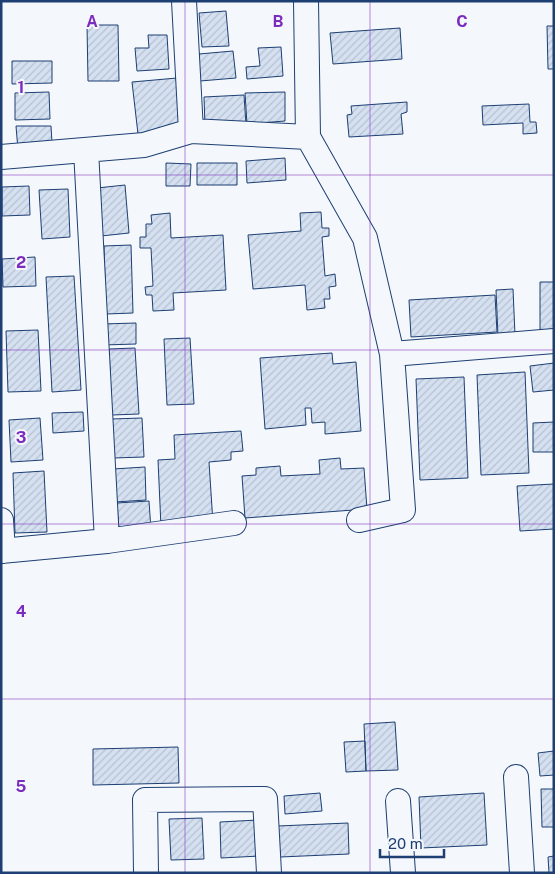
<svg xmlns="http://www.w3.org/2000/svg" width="555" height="874" viewBox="0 0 555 874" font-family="'Public Sans',sans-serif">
  <defs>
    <pattern id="building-hatch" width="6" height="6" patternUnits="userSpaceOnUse" patternTransform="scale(1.25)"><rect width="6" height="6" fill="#d5e0f0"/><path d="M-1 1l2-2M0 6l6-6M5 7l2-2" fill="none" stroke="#b6c1d1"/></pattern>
  </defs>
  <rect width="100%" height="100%" fill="#f4f7fb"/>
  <!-- building -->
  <path fill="url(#building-hatch)" stroke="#1d3f73" d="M226 11 229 46 202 47 199 13Z
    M87 25H118L119 81H88Z
    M547 26H554V69H548Z
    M400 28 402 59 333 64 330 33Z
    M148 35H167L169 69 137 71 135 48H149Z
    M281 47 283 76 247 79 246 67 260 66 258 48Z
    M233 51 236 78 200 81 199 54Z
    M12 61H52V83L12 84Z
    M177 78 182 129 138 134 132 82Z
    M49 92 50 119 15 120V93Z
    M285 92V121L247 124 245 93Z
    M244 95 246 125 205 126 204 97Z
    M407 102V112L401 114 403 134 349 137 347 115 352 114 351 106Z
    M529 104 530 122H536L537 133 523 134V123L483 125 482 106Z
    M16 126H51L52 143 18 150Z
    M285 158 286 180 247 183 246 161Z
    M166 163 191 164 190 186H166Z
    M197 163H237V185H197Z
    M125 185 129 233 101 236 97 188Z
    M29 186 30 215 2 216V187Z
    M68 189 70 237 42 239 39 190Z
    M321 212 322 228H329V236L322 237 325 276 335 274 336 286 329 287 330 299H324L325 308 307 310 305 285 253 289 248 235 301 231 300 213Z
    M170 213 171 238 223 235 226 290 173 293 174 310 153 311 152 295H146L145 287 153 286 151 248H140V237H146V224H152L151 215Z
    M131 245 133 313 106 314 104 246Z
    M35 257 36 286 3 287 2 259Z
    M74 276 81 390 52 392 46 277Z
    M540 282H554V331H540Z
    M513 289 515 335 498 336 496 290Z
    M495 295 497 332 411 337 409 300Z
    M136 323V344L103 345 102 324Z
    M38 330 41 391 8 392 6 331Z
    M190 338 194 404 167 405 164 339Z
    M135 348 139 414 112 415 109 349Z
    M332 353 333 364 356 362 361 431 325 434V422L312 423 311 408H305L306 425 265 429 260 358Z
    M554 363V390L533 392 530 366Z
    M525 372 529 473 481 475 477 375Z
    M464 377 468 478 420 480 416 379Z
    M83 412 84 431 53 433 52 413Z
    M40 418 43 460 11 462 9 420Z
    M142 418 144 457 113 458 111 419Z
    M554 422V452H533V423Z
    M241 431 243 451 231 452V460L209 462 213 523 161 527 158 460 175 459 174 435Z
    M340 458 341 469 364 468 367 509 245 518 242 476 256 475V468L280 466 281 476 320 474 319 460Z
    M145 467 146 500 115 502 113 469Z
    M44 471 47 532 15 533 13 473Z
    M554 484V529L520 531 517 486Z
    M149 501 151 530 119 536 117 503Z
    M395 722 398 770 366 771 364 724Z
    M365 741 366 771 346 772 344 742Z
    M178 747 179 783 93 785V749Z
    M554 751V775L540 776 538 753Z
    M541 789H554V827H542Z
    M320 793 322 811 285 814 284 796Z
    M484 793 487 845 421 848 419 797Z
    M202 818 204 859 171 860 169 819Z
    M258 820 260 856 221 858 220 822Z
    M348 823 349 854 280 857 278 826Z
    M554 856V873H549L548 857Z"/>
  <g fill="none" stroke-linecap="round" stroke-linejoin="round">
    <!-- minor casing -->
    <g stroke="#1d3f73" stroke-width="26">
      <path id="minor" d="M184 1 191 131 308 137 306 1
        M308 137 365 238 392 354 403 510 359 520
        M86 150 107 541
        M1 157 144 145 191 131
        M392 354 554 341
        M1 520 3 551
        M1 551 107 541 234 523
        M516 777 522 873
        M398 801 403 873
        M146 873 145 800 265 799 269 873"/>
    </g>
    <!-- minor -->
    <use href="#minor" stroke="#f4f7fb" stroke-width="24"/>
  </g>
  <!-- grid -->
  <path fill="none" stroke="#7b2cbf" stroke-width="1" stroke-opacity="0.55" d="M185 1V873M370 1V873M1 175H554M1 350H554M1 524H554M1 699H554"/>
  <g font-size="16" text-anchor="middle" font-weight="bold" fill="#7b2cbf" stroke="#f4f7fb" stroke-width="4" stroke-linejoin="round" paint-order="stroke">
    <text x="92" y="27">A</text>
    <text x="278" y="27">B</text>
    <text x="462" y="27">C</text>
    <text x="21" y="93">1</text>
    <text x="21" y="268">2</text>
    <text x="21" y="443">3</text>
    <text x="21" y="617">4</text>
    <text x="21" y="792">5</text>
  </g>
  <!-- border -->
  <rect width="555" height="874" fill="none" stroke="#1d3f73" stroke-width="5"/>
  <!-- scale -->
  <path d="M380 849v8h64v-8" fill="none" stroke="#1d3f73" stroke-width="2.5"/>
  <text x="388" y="849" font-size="15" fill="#1d3f73" stroke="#f4f7fb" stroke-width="4" paint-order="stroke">20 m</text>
</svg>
